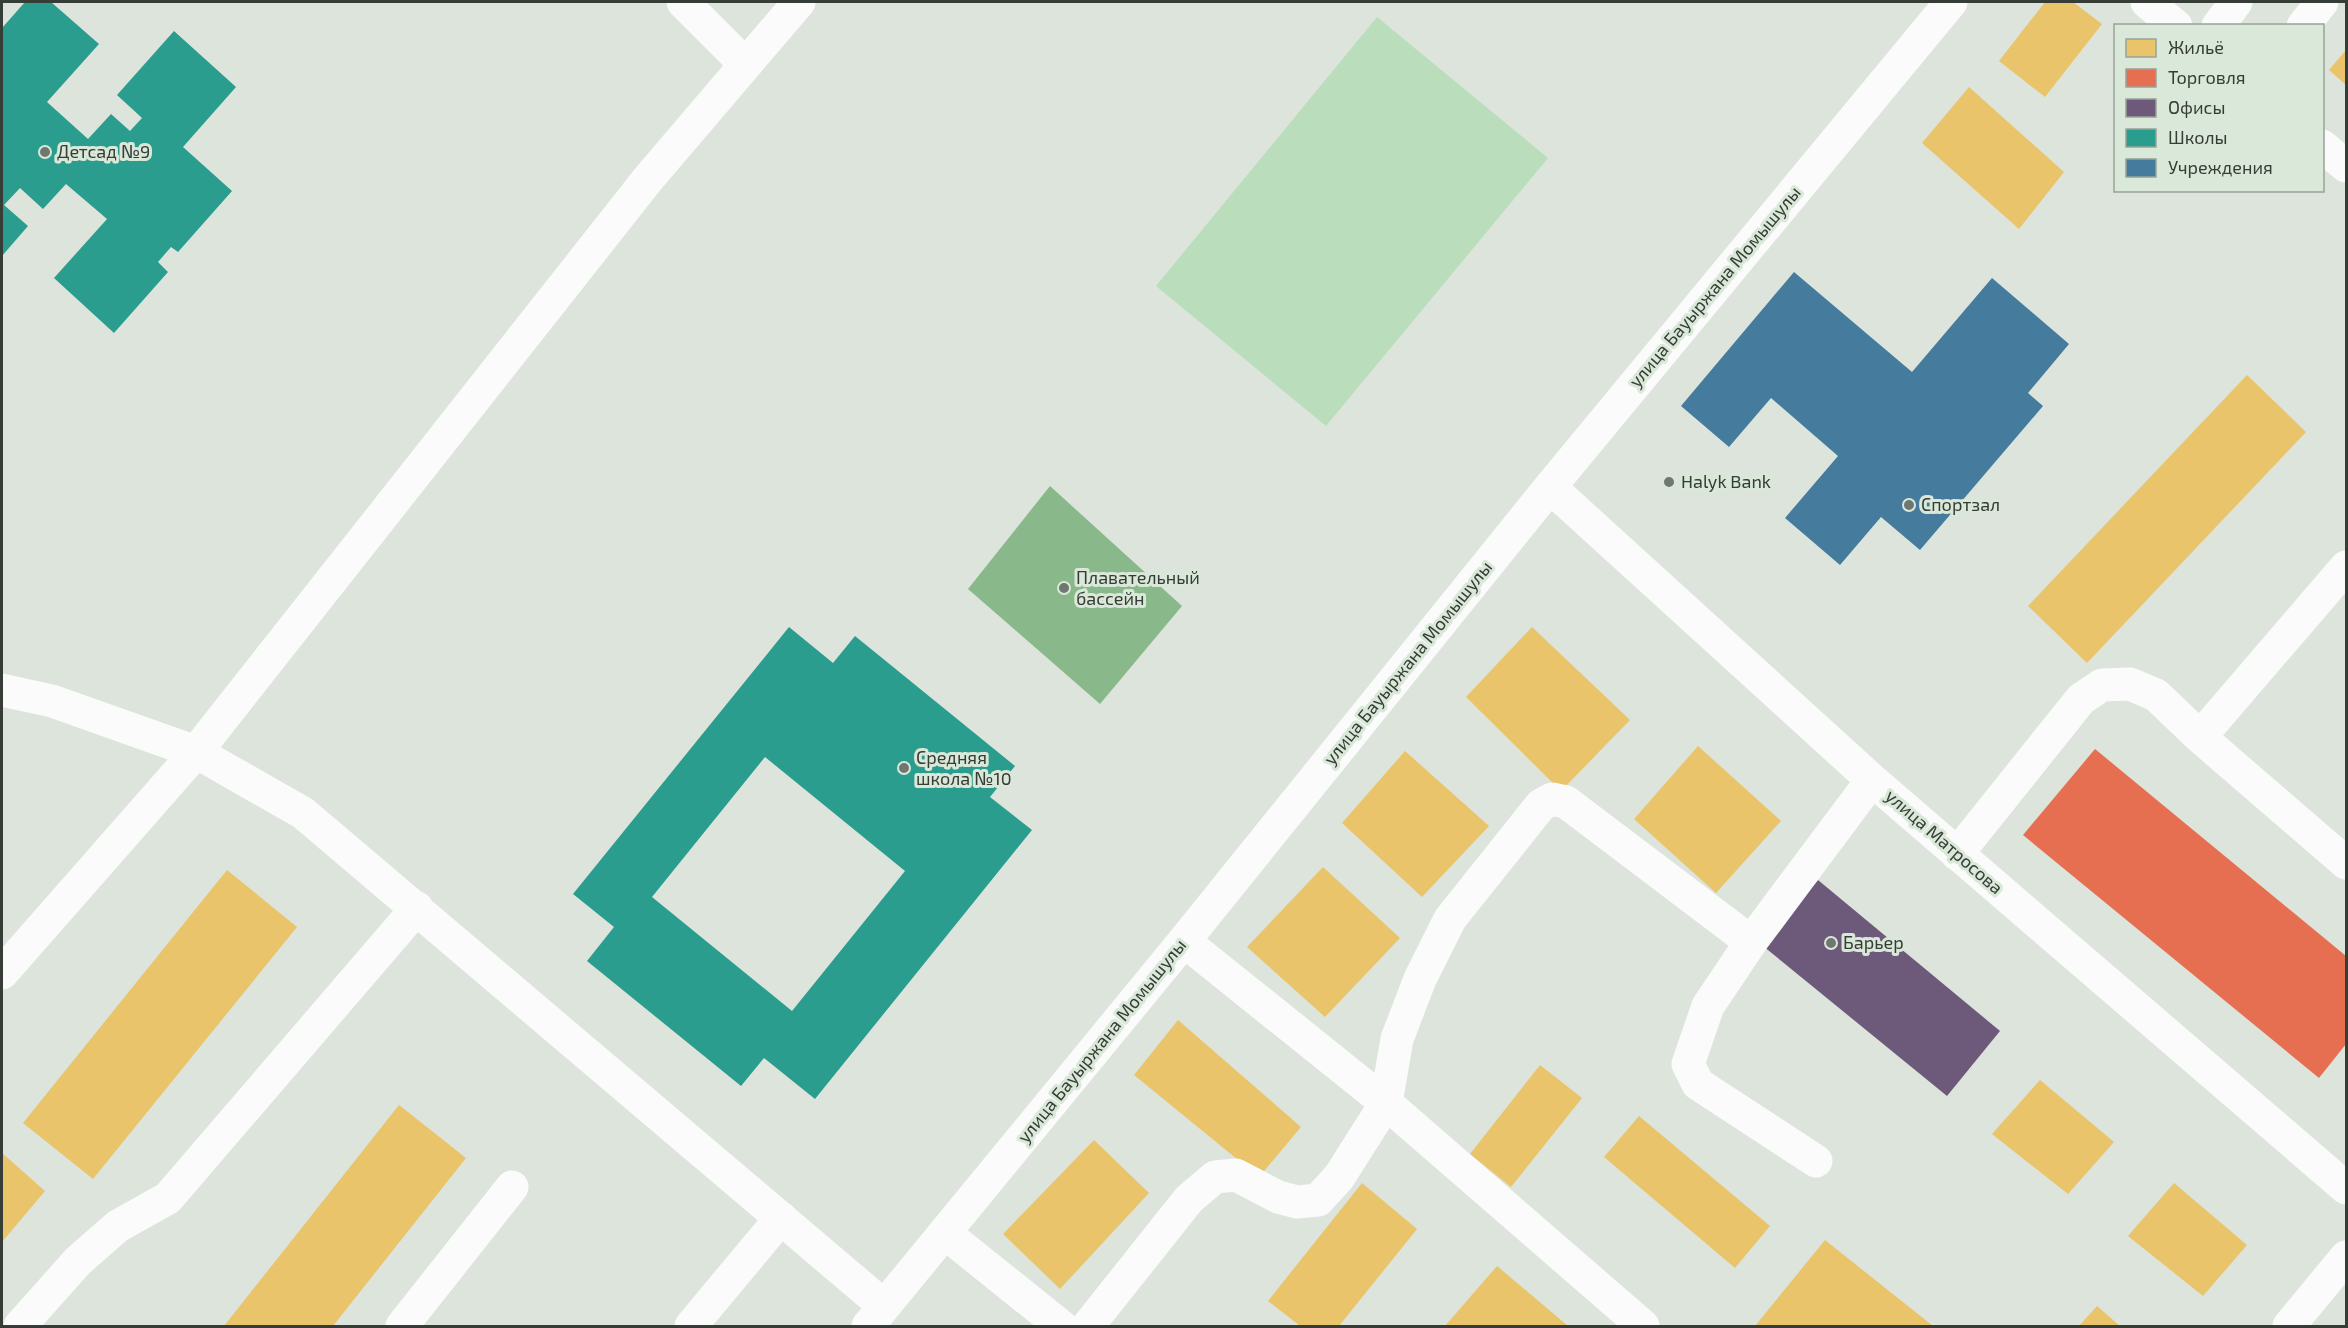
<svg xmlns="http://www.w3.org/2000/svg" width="2348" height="1328" viewBox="0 0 2348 1328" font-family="'Exo 2',sans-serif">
  <rect width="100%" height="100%" fill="#dce4dc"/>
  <!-- green -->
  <path fill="#badebb" d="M1377 17 1548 158 1326 426 1156 286Z"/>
  <!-- water -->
  <path fill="#89b98a" d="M1050 486 1182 606 1100 704 968 589Z"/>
  <!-- homes -->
  <path fill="#e9c46a" d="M2045 2H2073L2102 24 2045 97 1999 61Z
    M2346 50V85L2329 70Z
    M1969 87 2064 172 2019 229 1922 143Z
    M2247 375 2306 432 2087 663 2028 606Z
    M1532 627 1630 720 1561 791 1466 697Z
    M1698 746 1781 821 1716 893 1634 819Z
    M1405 751 1489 826 1422 897 1342 823Z
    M1323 867 1400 938 1325 1017 1247 947Z
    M227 870 297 927 93 1179 23 1123Z
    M1178 1020 1301 1127 1259 1177 1134 1075Z
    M1540 1065 1582 1098 1511 1187 1470 1154Z
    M2040 1080 2114 1142 2068 1194 1992 1134Z
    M399 1105 466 1158 333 1326H224Z
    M1639 1116 1770 1226 1735 1268 1604 1157Z
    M1094 1140 1149 1193 1060 1289 1003 1234Z
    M2 1153 45 1191 2 1242Z
    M1362 1183 1417 1229 1339 1326H1300L1268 1301Z
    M2174 1183 2247 1245 2203 1296 2128 1236Z
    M1825 1240 1933 1326H1755Z
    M1497 1266 1568 1326H1445Z
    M2097 1306 2120 1326H2079Z"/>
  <!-- shops -->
  <path fill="#e76f51" d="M2095 749 2346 956V1044L2319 1078 2023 835Z"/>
  <!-- offices -->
  <path fill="#6d597a" d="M1818 880 2000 1031 1947 1096 1763 946Z"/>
  <!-- schools -->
  <path fill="#2a9d8f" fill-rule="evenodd" d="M25 2H51L99 44 47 102 88 139 111 114 130 131 142 118 117 95 174 31 236 87 183 147 232 191 178 252 171 247 158 262 168 272 114 333 54 278 107 219 66 184 43 209 20 188 4 205 28 226 2 256V28Z
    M789 627 833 663 855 636 1015 766 990 797 1032 830 815 1099 764 1058 741 1086 587 961 614 927 573 894ZM765 757 905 871 792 1011 652 897Z"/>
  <!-- public -->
  <path fill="#457b9d" d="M1794 272 1912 372 1992 278 2069 344 2028 393 2043 406 1920 550 1881 517 1840 565 1785 518 1838 456 1771 398 1729 447 1681 406Z"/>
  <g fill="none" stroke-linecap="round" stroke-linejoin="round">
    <!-- minor -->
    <path stroke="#fafbfa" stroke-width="33" d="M683 2 745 64
      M2147 2 2176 26
      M2218 26 2236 2
      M2303 26 2322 2
      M2322 146 2346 166
      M1550 487 1872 780 2346 1188
      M2 690 52 701 196 752 303 813 884 1306
      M2200 737 2346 567
      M1957 854 2081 699 2102 685 2130 684 2156 695 2200 737 2346 863
      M1184 941 1386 1103 1643 1326
      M1751 942 1708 1006 1688 1064 1698 1084 1816 1161
      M2 973 196 752 648 179 799 2
      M945 1233 1061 1326
      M20 1326 78 1261 118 1226 168 1198 417 908
      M402 1326 512 1187
      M691 1326 781 1218
      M868 1326 1184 941 1550 487 1951 2
      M1088 1326 1189 1199 1215 1177 1236 1175 1278 1197 1297 1202 1318 1200 1339 1177 1386 1103 1397 1039 1420 979 1450 919 1541 805 1552 799 1566 802 1751 942 1872 780
      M2289 1326 2346 1257"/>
  </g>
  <!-- markers -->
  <g fill="#707770" stroke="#d9e8d8" stroke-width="2">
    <circle cx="45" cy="152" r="6"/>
    <circle cx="1669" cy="482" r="6"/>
    <circle cx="1909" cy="505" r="6"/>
    <circle cx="1064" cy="588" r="6"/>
    <circle cx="904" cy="768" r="6"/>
    <circle cx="1831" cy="943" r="6"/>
  </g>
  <g text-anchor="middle" stroke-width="6" stroke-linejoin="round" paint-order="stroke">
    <!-- poi labels -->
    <g font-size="18" fill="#363c36" stroke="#d9e8d8" text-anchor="start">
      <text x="57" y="158">Детсад №9</text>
      <text x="1681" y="488">Halyk Bank</text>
      <text x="1921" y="511">Спортзал</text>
      <text x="1076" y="584">Плавательный<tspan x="1076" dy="21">бассейн</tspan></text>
      <text x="916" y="764">Средняя<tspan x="916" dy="21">школа №10</tspan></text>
      <text x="1843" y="949">Барьер</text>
    </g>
    <!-- street labels -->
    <g font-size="18" fill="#363c36" stroke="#d9e8d8">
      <text transform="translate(1715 287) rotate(-50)" y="6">улица Бауыржана Момышулы</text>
      <text transform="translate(1408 663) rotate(-51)" y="6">улица Бауыржана Момышулы</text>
      <text transform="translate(1944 842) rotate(41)" y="6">улица Матросова</text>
      <text transform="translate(1102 1041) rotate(-51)" y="6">улица Бауыржана Момышулы</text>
    </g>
  </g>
  <!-- border -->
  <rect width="2348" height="1328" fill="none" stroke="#363c36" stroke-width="6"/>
  <!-- legend -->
  <rect x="2114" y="24" width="210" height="168" fill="#d9e8d8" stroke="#98a397" stroke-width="1.5"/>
  <rect x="2126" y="39" width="30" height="18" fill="#e9c46a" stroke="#98a397" stroke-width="1.5"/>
  <text x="2168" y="54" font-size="18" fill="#363c36">Жильё</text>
  <rect x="2126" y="69" width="30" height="18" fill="#e76f51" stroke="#98a397" stroke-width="1.5"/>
  <text x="2168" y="84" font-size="18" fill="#363c36">Торговля</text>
  <rect x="2126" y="99" width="30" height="18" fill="#6d597a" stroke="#98a397" stroke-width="1.5"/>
  <text x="2168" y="114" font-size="18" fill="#363c36">Офисы</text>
  <rect x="2126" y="129" width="30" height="18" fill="#2a9d8f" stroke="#98a397" stroke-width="1.5"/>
  <text x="2168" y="144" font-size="18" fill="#363c36">Школы</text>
  <rect x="2126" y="159" width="30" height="18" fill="#457b9d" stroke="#98a397" stroke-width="1.5"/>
  <text x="2168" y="174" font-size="18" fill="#363c36">Учреждения</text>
</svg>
